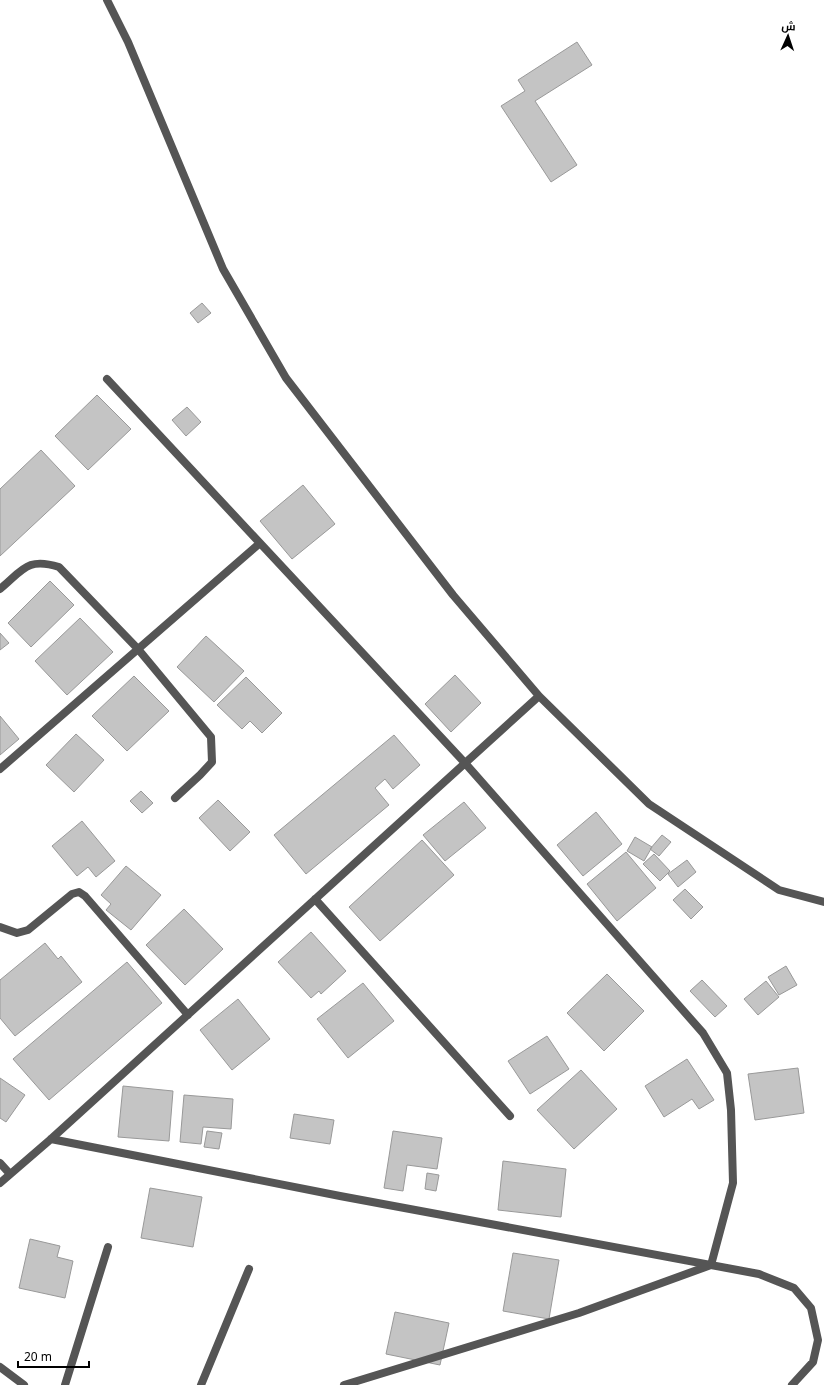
<svg xmlns="http://www.w3.org/2000/svg" width="824" height="1385" viewBox="0 0 824 1385" font-family="'Noto Sans',Cairo,sans-serif">
  <rect width="100%" height="100%" fill="#fff"/>
  <!-- building -->
  <path fill="#c4c4c4" stroke="#999" d="M577 42 592 65 535 101 577 165 551 182 501 106 525 91 518 80Z
    M202 303 211 313 198 323 190 313Z
    M97 395 131 429 88 470 55 436Z
    M187 407 201 422 186 436 172 420Z
    M41 450 75 486 0 556V489Z
    M303 485 335 524 292 559 260 521Z
    M50 581 74 605 31 647 8 623Z
    M80 618 113 652 67 695 35 661Z
    M0 633 9 643 0 650Z
    M206 636 244 671 214 702 177 667Z
    M455 675 481 703 451 732 425 704Z
    M134 676 169 711 127 751 92 716Z
    M246 677 282 713 262 733 250 721 242 729 217 705Z
    M0 716 19 739 0 755Z
    M76 734 104 760 74 792 46 765Z
    M394 735 420 765 393 789 385 779 375 788 389 805 306 874 274 835Z
    M141 791 153 803 142 813 130 801Z
    M218 800 250 832 230 851 199 818Z
    M464 802 486 828 445 861 423 835Z
    M596 812 622 844 583 876 557 845Z
    M82 821 115 861 96 877 88 867 77 876 52 846Z
    M662 835 671 842 659 856 650 849Z
    M635 837 652 847 644 861 627 851Z
    M422 840 454 875 380 941 349 907Z
    M626 852 656 888 617 921 587 884Z
    M654 854 670 871 660 881 643 864Z
    M687 860 696 872 678 887 668 874Z
    M126 866 161 895 131 930 106 910 111 904 101 895Z
    M685 889 703 907 691 919 673 900Z
    M184 909 223 949 185 985 146 945Z
    M311 932 346 971 321 994 319 991 311 998 278 962Z
    M45 943 58 959 61 956 82 982 15 1036 0 1018V980Z
    M127 962 162 1003 49 1100 13 1059Z
    M786 966 797 985 779 995 768 977Z
    M607 974 644 1011 604 1051 567 1013Z
    M702 980 727 1006 715 1017 690 991Z
    M766 981 779 997 758 1015 744 999Z
    M363 983 394 1021 348 1058 317 1019Z
    M238 999 270 1039 232 1070 200 1030Z
    M547 1036 569 1069 530 1094 508 1061Z
    M687 1059 714 1100 699 1109 692 1099 664 1117 645 1086Z
    M798 1068 804 1113 755 1120 748 1074Z
    M581 1070 617 1109 574 1149 537 1110Z
    M0 1078 25 1095 6 1122 0 1118Z
    M123 1086 173 1091 169 1141 118 1137Z
    M184 1095 233 1099 231 1129 203 1127 201 1144 180 1142Z
    M294 1114 334 1120 330 1144 290 1138Z
    M207 1131 222 1133 219 1149 204 1147Z
    M393 1131 442 1138 437 1169 407 1165 403 1191 384 1188Z
    M503 1161 566 1169 561 1217 498 1210Z
    M427 1173 439 1175 436 1191 425 1189Z
    M150 1188 202 1197 193 1247 141 1238Z
    M30 1239 60 1246 57 1257 73 1261 65 1298 19 1288Z
    M513 1253 559 1260 549 1319 503 1311Z
    M395 1312 449 1323 440 1365 386 1354Z"/>
  <g fill="none" stroke-linecap="round" stroke-linejoin="round">
    <!-- lane -->
    <path stroke="#555" stroke-width="8" d="M65 1385 108 1247
      M201 1385 249 1269"/>
    <!-- street -->
    <path stroke="#555" stroke-width="8" d="M107 0 128 42 223 269 286 378 453 595 539 696 649 804 779 890 824 902
      M107 379 465 763 703 1033 727 1073 731 1110 733 1183 711 1265 579 1313 344 1385
      M0 589C23 570 27 557 59 567L138 649 211 737 212 762 200 775 175 798
      M0 769 260 543
      M315 899 510 1116
      M0 927 17 933 28 930 72 894 79 892 85 896 188 1015
      M51 1139 340 1196 759 1274 794 1288 811 1308 818 1340 813 1362 792 1385
      M0 1163 10 1174
      M0 1183 51 1139 539 696
      M0 1367 24 1385"/>
  </g>
  <!-- north arrow -->
  <g transform="translate(788 36) rotate(3)" stroke="#ffffff" stroke-width="3" paint-order="stroke">
  <path d="M0-3L7 15L0 10L-7 15Z" fill="#000000"/>
  <text y="-6" font-size="11" font-weight="bold" text-anchor="middle" fill="#000000">ش</text>
  </g>
  <!-- scale -->
  <path d="M18 1361v6h71v-6" fill="none" stroke="#000000" stroke-width="2"/>
  <text x="24" y="1361" font-size="12" fill="#000000" stroke="#ffffff" stroke-width="3" paint-order="stroke">20 m</text>
</svg>
